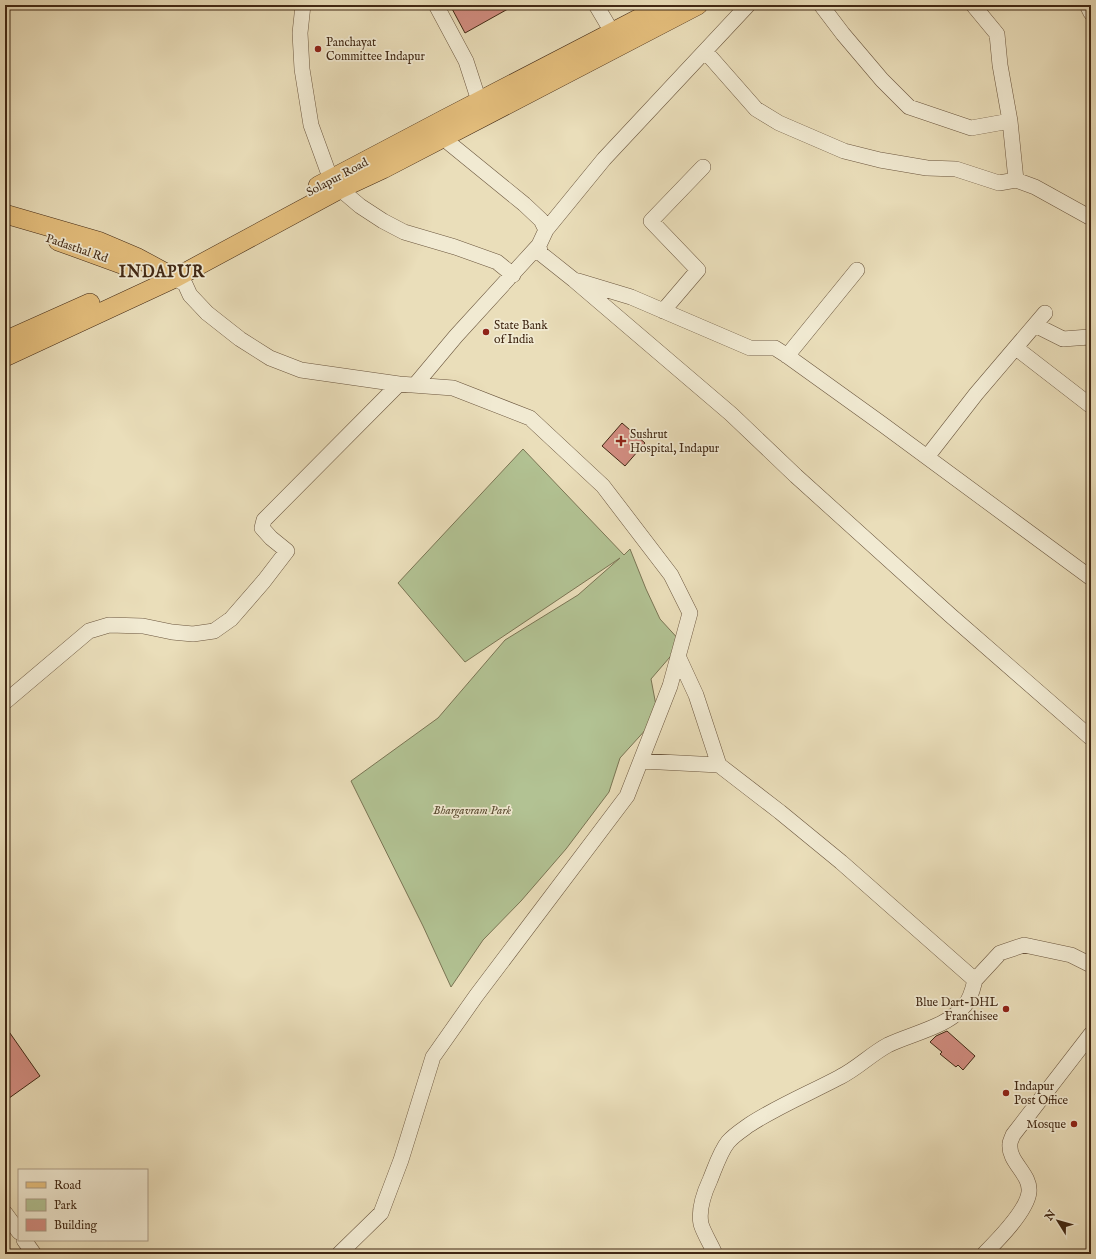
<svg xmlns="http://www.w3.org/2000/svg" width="1096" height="1259" viewBox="0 0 1096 1259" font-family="'IM FELL English',serif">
  <rect width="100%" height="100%" fill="#eadeba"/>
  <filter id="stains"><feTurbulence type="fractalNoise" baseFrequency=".005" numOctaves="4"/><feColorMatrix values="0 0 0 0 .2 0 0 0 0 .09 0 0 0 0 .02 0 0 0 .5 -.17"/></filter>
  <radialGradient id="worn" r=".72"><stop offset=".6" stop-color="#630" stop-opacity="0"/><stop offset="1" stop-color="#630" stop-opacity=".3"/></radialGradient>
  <!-- green -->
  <path fill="#b2c293" stroke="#7a7554" d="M523 449 624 555 630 549 646 589 660 619 682 643 651 679 658 716 620 758 609 792 566 849 521 901 483 940 451 987 423 926 351 781 438 718 505 640 578 595 620 558 465 662 398 583Z"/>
  <!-- building -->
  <path fill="#d28d81" stroke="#412814" d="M450 5H515L465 33Z
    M622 423 645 443 625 466 602 446Z
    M5 1026 40 1076 5 1101Z
    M947 1031 975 1056 963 1070 958 1065 956 1067 940 1054 942 1052 930 1042 936 1036Z"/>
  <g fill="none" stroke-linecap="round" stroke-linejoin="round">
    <!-- minor casing -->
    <g stroke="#6b563e" stroke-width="16">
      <path id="minor" d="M303 5 300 33 302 69 311 125 331 180 340 189 360 206 383 221 404 232 455 247 497 262 513 275
        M436 5 466 61 479 101
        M596 5 612 32
        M821 5 843 34 882 80 909 107 971 128 1010 121
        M973 5 997 34 1000 65 1010 121 1016 180 1035 187 1091 218
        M1087 5 1091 13
        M705 51 756 109 779 123 844 151 880 160 927 168 956 169 999 183 1016 180
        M443 138 524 204 541 220 546 230 539 245 540 253 574 280 731 414 796 476 950 615 1091 738
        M546 230 604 159 748 5
        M175 278 185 284 190 295 207 313 240 339 270 358 301 370 399 384 453 388 530 418 603 486 671 575 690 613 670 686 627 796 476 996 433 1057 401 1160 381 1213 339 1254
        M578 281 631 297 750 348H775L786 355 882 424 1091 578
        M663 311 698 270 651 221 703 167
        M1035 325 1063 339 1089 337 1091 339
        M1016 348 1091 406
        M787 356 857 270
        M415 385 456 336 539 245
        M927 457 976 394 1045 313
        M678 656 696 695 719 765
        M5 702 89 631 109 625 143 626 172 632 193 634 214 631 231 619 264 581 287 551 271 538 262 528 264 520 399 384
        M641 761 719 765 780 812 841 862 975 980 1000 953 1024 945 1071 955 1091 965
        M5 1213 19 1232
        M24 1240 34 1254
        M715 1254C711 1244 704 1234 701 1224 698 1209 704 1193 710 1180 715 1168 720 1152 728 1142 734 1135 742 1130 749 1125 778 1106 810 1093 840 1077 858 1068 871 1054 888 1045 913 1033 948 1027 965 1005 971 998 973 988 975 980
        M984 1254C998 1240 1027 1211 1029 1192 1031 1174 1008 1162 1010 1144 1010 1141 1012 1138 1013 1135L1091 1034"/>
    </g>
    <!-- major casing -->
    <g stroke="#412814" stroke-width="20">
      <path id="major" d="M318 186 445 119 665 5
        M5 214 98 241 138 258 175 278
        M58 241 127 266
        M5 341 90 303
        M5 357 175 278 340 189 383 169 698 5"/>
    </g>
    <!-- minor -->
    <use href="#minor" stroke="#f1ead2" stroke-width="15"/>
    <!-- major -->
    <use href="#major" stroke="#e5bf7d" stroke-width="19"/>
  </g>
  <!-- markers -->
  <g fill="#8f2418" stroke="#f1ead2" stroke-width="1.5">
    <circle cx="318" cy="49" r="4"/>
    <circle cx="486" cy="332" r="4"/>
    <path d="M619 435h4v4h4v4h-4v4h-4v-4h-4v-4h4z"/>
    <circle cx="1006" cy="1009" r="4"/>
    <circle cx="1006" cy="1093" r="4"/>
    <circle cx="1074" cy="1124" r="4"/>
  </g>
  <g text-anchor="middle" stroke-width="3.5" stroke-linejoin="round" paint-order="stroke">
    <!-- poi labels -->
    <g font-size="12" fill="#412814" stroke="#f1ead2" text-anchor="start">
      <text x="326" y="46">Panchayat<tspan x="326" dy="14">Committee Indapur</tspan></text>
      <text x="494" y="329">State Bank<tspan x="494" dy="14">of India</tspan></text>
      <text x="630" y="438">Sushrut<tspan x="630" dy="14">Hospital, Indapur</tspan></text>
      <text x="998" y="1006" text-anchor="end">Blue Dart-DHL<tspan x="998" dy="14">Franchisee</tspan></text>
      <text x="1014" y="1090">Indapur<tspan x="1014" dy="14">Post Office</tspan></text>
      <text x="1066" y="1128" text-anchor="end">Mosque</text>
    </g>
    <!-- street labels -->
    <g font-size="12" fill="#412814" stroke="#f1ead2">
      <text transform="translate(337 177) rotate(-28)" y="4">Solapur Road</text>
      <text transform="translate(77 248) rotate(19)" y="4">Padasthal Rd</text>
    </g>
    <!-- park labels -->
    <g font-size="12" font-style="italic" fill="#5d4e34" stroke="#f1ead2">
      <text x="472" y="814">Bhargavram Park</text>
    </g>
    <!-- district labels -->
    <g font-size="16" font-weight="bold" letter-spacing="1" fill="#412814" stroke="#f1ead2">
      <text x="162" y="277">INDAPUR</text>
    </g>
  </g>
  <!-- margin -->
  <rect width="1096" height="1259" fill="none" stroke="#eadeba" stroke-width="20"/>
  <rect x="6" y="6" width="1084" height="1247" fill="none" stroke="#412814" stroke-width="2"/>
  <rect x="10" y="10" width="1076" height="1239" fill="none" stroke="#412814"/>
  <!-- legend -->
  <rect x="18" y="1169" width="130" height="72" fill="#f1ead2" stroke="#ab9c86"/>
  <rect x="26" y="1182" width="20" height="6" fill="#e5bf7d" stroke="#ab9c86"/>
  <text x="54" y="1189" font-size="12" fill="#412814">Road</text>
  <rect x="26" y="1199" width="20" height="12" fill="#b2c293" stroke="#ab9c86"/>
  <text x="54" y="1209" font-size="12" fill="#412814">Park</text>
  <rect x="26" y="1219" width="20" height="12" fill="#d28d81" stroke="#ab9c86"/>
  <text x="54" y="1229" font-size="12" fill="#412814">Building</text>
  <!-- north arrow -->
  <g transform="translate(1058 1221) rotate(307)" stroke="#f1ead2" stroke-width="3" paint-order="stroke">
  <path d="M0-3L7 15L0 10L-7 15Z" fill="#412814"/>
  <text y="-6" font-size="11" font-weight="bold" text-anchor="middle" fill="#412814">N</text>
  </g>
  <rect width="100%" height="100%" filter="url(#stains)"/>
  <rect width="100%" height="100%" fill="url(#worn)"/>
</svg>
